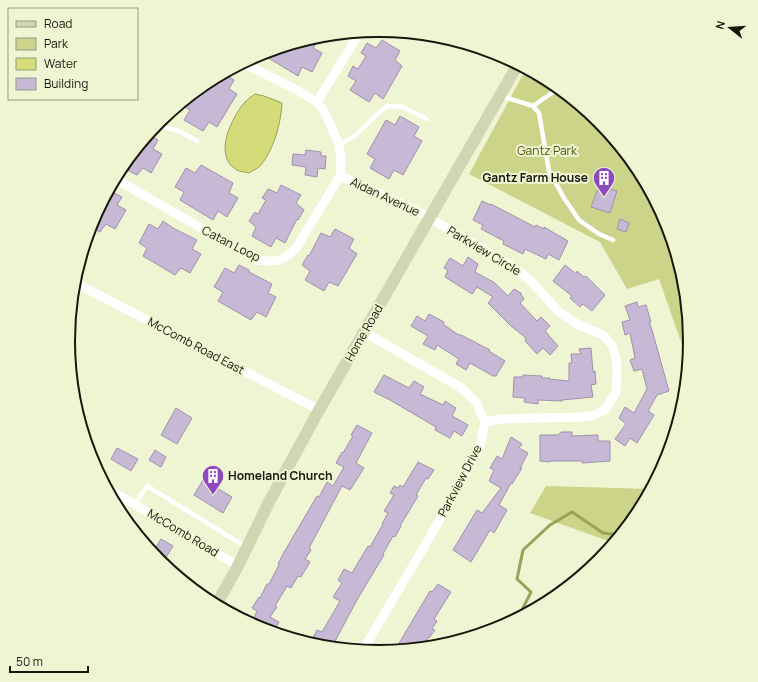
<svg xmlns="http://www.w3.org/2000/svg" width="758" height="682" viewBox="0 0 758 682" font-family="Manrope,sans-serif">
  <rect width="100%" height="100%" fill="#eff4d3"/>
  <!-- green -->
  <path fill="#ccd489" d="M526 69 552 83 599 121 638 168 666 222 684 281 690 341 688 362 659 279 627 289 600 242 469 174Z
    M546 486 651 489 637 514 614 543 530 513Z"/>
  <!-- water -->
  <path fill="#d3dc79" stroke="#9aa158" d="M255 94 264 96 282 103C281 123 274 150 260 166 257 169 253 170 249 173 246 172 240 172 237 170 212 156 232 117 245 102 248 99 252 96 255 94Z"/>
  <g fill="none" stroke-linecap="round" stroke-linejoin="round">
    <!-- stream -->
    <path stroke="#9aa158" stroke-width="3" d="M518 618 531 592 517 579 523 550 550 525 572 512 603 533 620 535"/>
  </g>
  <!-- building -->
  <path fill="#c7b8d5" stroke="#9f91ad" d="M321 36 313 48 322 53 312 72 302 67 298 76 265 56 267 52Z
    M382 40 400 51 395 60 402 66 383 99 375 93 369 102 350 90 356 81 348 76 353 66 358 69 366 56 361 53 367 43 376 48Z
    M223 73 234 80 229 89 237 94 217 127 209 122 203 131 184 120 190 110 182 105 185 100 189 96 191 98 196 91 206 82Z
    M400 116 419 127 414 136 422 141 403 175 394 170 389 179 370 168 375 159 367 154 386 120 395 125Z
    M148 134 158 140 153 149 162 154 151 173 143 168 137 175 127 170 130 165 125 163Z
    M306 150 321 152V156H326L325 169 318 168 317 177 305 175 306 167 292 165 293 154 305 155Z
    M201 165 233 183 229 193 238 198 227 217 218 211 213 220 180 200 184 192 175 187 186 168 195 173Z
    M281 185 301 195 296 203 304 210 298 220 297 219 285 243 276 238 271 247 252 236 256 227 249 221 255 212 258 214 266 200 262 198 268 189 277 193Z
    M599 186 617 191 610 213 591 207Z
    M111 191 122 197 117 205 126 210 115 229 106 224 100 232 90 226 107 193 110 195Z
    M482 201 491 205V204L535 227 536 225 544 229V227L568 241 559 260 548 254 546 259 525 249 523 254 503 244 504 241 481 229 483 225 473 220Z
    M620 219 629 223 626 232 617 229Z
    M163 221 173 228 197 240 192 249 201 254 190 273 181 268 175 275 143 256 147 248 139 243 149 224 158 229Z
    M335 229 354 239 349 248 357 254 338 286 329 282 324 291 305 280 310 271 302 265 308 255 309 256 321 233 330 237Z
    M468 257 478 264 475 272 495 283 508 296 514 289 521 293V295L524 299 520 303 537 321 541 317 550 326 545 331 558 346 550 355 543 348 537 354 525 341 526 338 511 326 488 303 493 297 477 287 472 294 445 277 448 270 444 268 450 258 463 266Z
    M239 265 249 270V272L272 284 268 293 276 297 266 317 257 312 251 320 218 301 223 292 214 287 225 268 234 273Z
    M565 265 576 274 577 271 584 277 586 276 605 295 592 311 583 304 580 307 570 298 572 296 553 281Z
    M637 302 638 307 646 305 651 322H649L652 330 669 391 657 395 648 411 654 415 637 443 630 438 625 446 615 439 626 424 619 418 625 407 634 413 647 389 642 369 634 371 630 360 635 358 630 333 625 335 622 322 630 320 625 306Z
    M429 314 444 322 443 324 457 334 463 336 490 350 489 351 505 361 496 376H493L470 363 466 370 456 364 459 359 437 345 435 350 423 344 428 336 411 326 417 316 425 321Z
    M591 348 593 372 595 371 596 384 591 385 593 397 562 400V401L538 400V404L524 402 525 398 513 397 514 377H523V375L542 376V378H550L549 379 569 381V363H572L571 354H581L579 349Z
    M384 375 409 388 414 381 424 387 420 394 443 405 445 401 456 408 452 416 468 425 462 436 454 431 450 438 435 430 436 427 390 400 374 392Z
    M176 408 192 418 177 444 161 435Z
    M357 425 372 433 356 463 364 468 350 490 342 486 309 548 311 550 305 559 310 562 301 577 298 576 291 588 287 586 275 606 277 607 270 617 279 622 273 632 264 628 263 629 260 628 251 624 257 611 252 608 259 597 260 598 267 584H269L279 565 278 564 283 554 317 496 319 497 327 482 333 486 344 467 336 463 342 452 343 453 353 436 351 435Z
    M561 432H572V436L598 435V441H610V461L582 463 583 461H550V462L540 461V435H558Z
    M511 437 522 444 519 448 528 453 520 468H522L512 484 511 483 499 505 507 510 494 533 490 530 471 562 453 550 477 510 482 513 501 488 489 481 494 470 490 468 497 456 502 459Z
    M117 448 138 459 131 471 111 459Z
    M155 450 166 457 161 467 149 460Z
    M418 462 434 470 428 479 426 478 416 495 418 496 400 526H401L395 537 393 536 383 554 384 555 358 598 332 647 318 646 310 643 317 630 322 632 340 601 333 597 342 583 338 580 344 569 352 573 368 546 370 547 383 524H382L388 513 384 511 394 495 390 493 394 486 398 488 400 485 403 487Z
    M203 480 232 497 223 513 194 495Z
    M161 539 173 546 165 559 153 552Z
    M438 584 451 592 434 619 437 621 432 629 435 630 429 638 428 637 425 647 395 650 430 591 432 592Z"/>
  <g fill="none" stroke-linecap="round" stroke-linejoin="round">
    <!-- lane -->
    <path stroke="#fff" stroke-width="4.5" d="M501 96 533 106 539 113 549 171 564 198 579 220 599 234 613 240
      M533 106 559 88
      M156 125 179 131 197 141
      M339 144C360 137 370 117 388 106L403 107 427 119
      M135 504 147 486 246 547"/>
    <!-- street -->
    <path stroke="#fff" stroke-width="9" d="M317 102 360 32
      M340 176 364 186 417 211 511 265 530 280 558 311 575 323 603 335 612 345 616 358 617 373 616 392 606 409 595 415 582 417 501 419 485 422
      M115 179 258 260C277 263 282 261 296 248L340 176 341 160 339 144 324 111 317 102 295 89 243 63
      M74 282 319 410
      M107 488 238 566
      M363 650 427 542 480 447 485 422 476 402 460 387 364 332"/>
    <!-- secondary -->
    <path stroke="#d2d5b1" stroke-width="12" d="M216 605 238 566 269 502 318 412 518 64"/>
  </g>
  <!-- icons -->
  <defs>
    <g id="building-pin" transform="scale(1.15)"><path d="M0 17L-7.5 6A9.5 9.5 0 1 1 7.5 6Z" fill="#8d49bd" stroke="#eff4d3"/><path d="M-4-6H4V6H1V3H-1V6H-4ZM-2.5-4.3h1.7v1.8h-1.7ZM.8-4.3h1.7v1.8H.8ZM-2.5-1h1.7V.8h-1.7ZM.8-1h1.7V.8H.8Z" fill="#fff"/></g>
  </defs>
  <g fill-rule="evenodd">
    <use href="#building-pin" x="604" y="178"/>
    <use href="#building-pin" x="213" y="476"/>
  </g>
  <g text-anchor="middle" stroke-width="4" stroke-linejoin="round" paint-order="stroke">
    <!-- park labels -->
    <g font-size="12" fill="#52570c" stroke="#eff4d3">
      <text x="547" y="155">Gantz Park</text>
    </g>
    <!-- poi labels -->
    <g font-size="12" font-weight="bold" fill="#16180c" stroke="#eff4d3" text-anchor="end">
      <text x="588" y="182">Gantz Farm House</text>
      <text x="228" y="480" text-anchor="start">Homeland Church</text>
    </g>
    <!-- street labels -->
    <g font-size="12" fill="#16180c" stroke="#eff4d3">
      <text transform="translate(385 197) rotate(25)" y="4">Aidan Avenue</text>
      <text transform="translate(231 244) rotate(27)" y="4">Catan Loop</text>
      <text transform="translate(484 251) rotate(31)" y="4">Parkview Circle</text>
      <text transform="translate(364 333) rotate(-60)" y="4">Home Road</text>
      <text transform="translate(196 346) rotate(28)" y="4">McComb Road East</text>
      <text transform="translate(460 481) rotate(-62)" y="4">Parkview Drive</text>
      <text transform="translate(183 533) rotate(31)" y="4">McComb Road</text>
    </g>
  </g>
  <!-- crop -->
  <path d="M0 0H758V682H0ZM75 341a304 304 0 1 1 608 0a304 304 0 1 1-608 0Z" fill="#eff4d3" fill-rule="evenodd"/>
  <path fill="none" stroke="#16180c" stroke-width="2" d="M75 341a304 304 0 1 1 608 0a304 304 0 1 1-608 0Z"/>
  <!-- legend -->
  <rect x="8" y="8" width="130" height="92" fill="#eff4d3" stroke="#989c83"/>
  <rect x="16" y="21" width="20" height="6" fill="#d2d5b1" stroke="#989c83"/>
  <text x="44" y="28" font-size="12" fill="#16180c">Road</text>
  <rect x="16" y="38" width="20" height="12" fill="#ccd489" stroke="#989c83"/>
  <text x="44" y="48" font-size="12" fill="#16180c">Park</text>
  <rect x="16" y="58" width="20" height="12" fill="#d3dc79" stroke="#989c83"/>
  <text x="44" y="68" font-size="12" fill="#16180c">Water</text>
  <rect x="16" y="78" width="20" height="12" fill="#c7b8d5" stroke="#989c83"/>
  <text x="44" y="88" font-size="12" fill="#16180c">Building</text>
  <!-- north arrow -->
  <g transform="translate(730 28) rotate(287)" stroke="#eff4d3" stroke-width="3" paint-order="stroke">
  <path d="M0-3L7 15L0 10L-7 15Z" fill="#16180c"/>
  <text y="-6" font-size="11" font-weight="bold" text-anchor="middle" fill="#16180c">N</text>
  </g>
  <!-- scale -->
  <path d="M10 666v6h78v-6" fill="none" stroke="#16180c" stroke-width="2"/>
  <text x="16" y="666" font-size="12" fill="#16180c" stroke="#eff4d3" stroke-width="3" paint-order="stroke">50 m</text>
</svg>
